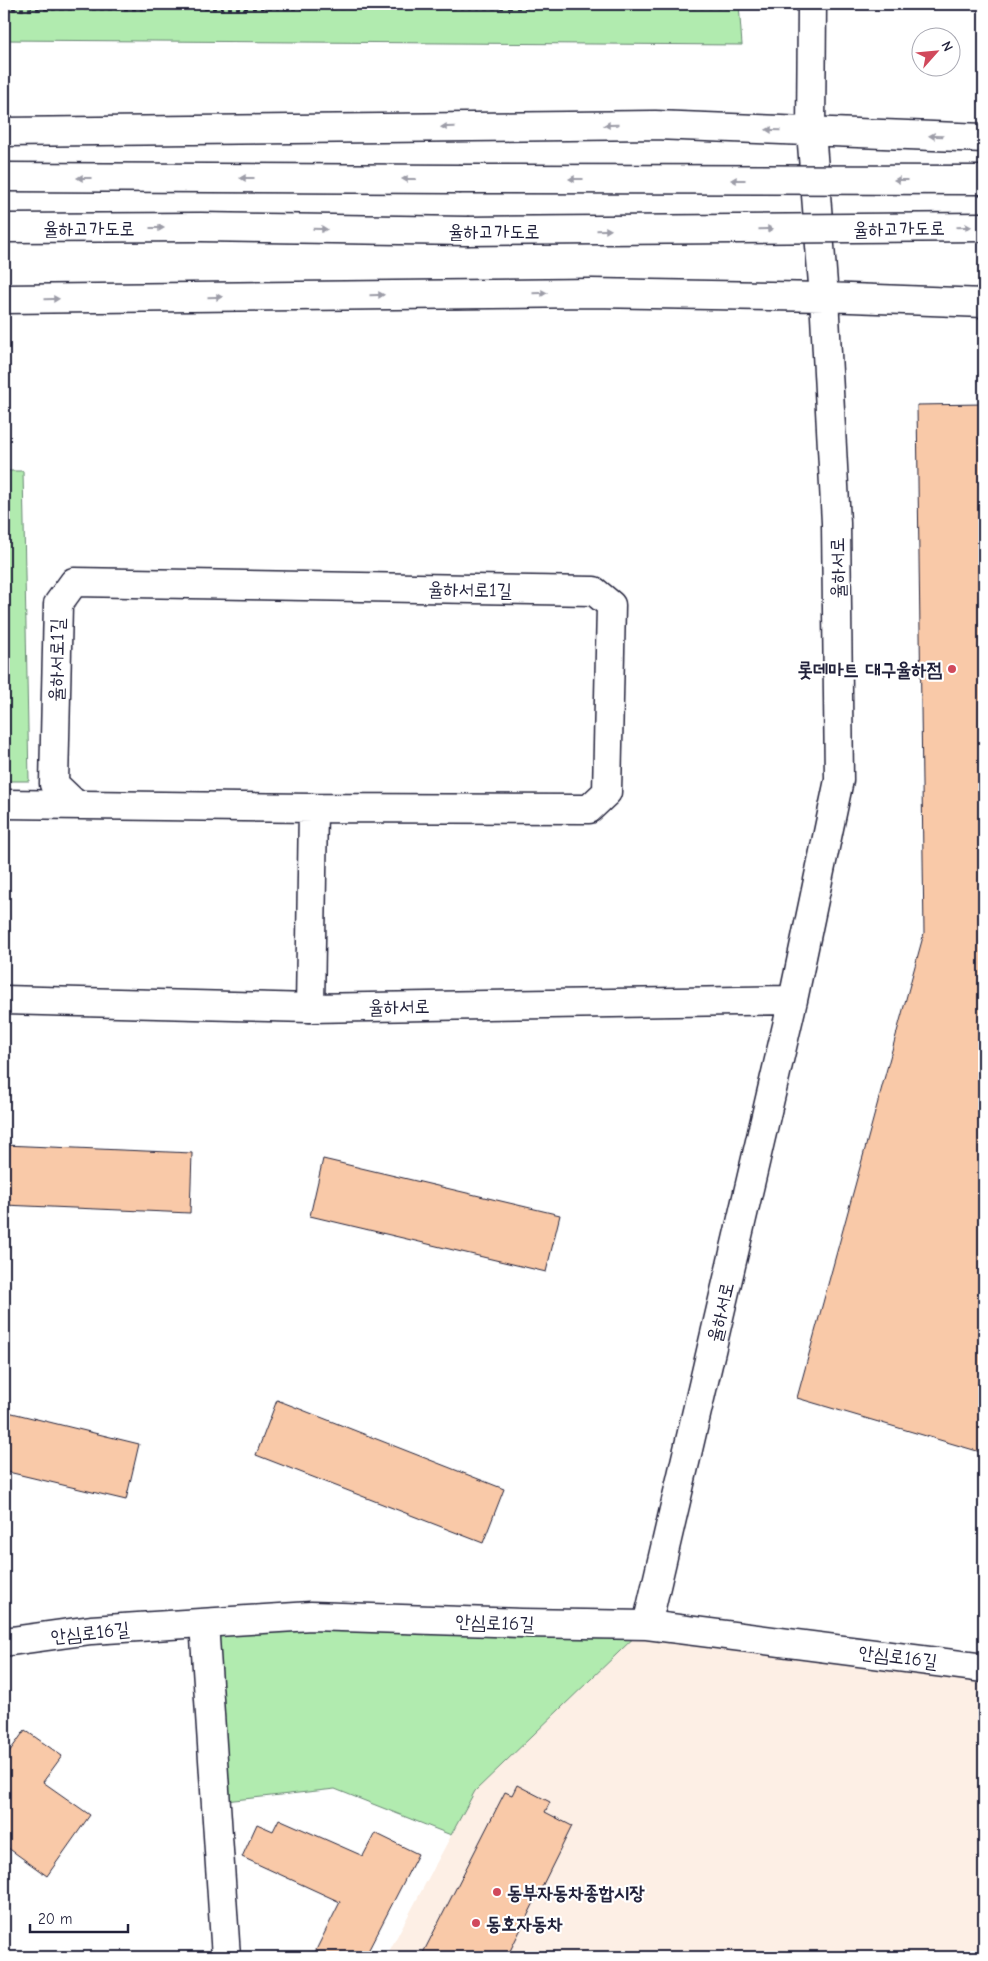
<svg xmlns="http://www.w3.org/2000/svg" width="988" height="1961" viewBox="0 0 988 1961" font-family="'Comic Neue','Poor Story',sans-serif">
  <rect width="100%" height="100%" fill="#fff"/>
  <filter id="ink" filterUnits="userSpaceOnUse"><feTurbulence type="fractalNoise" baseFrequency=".02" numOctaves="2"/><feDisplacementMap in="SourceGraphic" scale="10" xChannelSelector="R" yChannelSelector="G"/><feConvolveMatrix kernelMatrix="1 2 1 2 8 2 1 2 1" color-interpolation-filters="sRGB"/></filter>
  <g filter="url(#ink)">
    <!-- built -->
    <path fill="#fdefe5" d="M647 1625 984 1668V1957H386L475 1791Z"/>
    <!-- green -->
    <path fill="#b1ebaf" stroke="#6a8675" d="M4 4H739L742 45 4 40Z
      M4 471H23L29 781H4Z
      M204 1623 647 1625 475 1791 451 1835 335 1789 216 1802Z"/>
    <!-- building -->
    <path fill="#f9c9a8" stroke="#22223b" d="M984 404V1453L797 1398 924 933 917 405Z
      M4 1145 192 1153 190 1213 4 1205Z
      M323 1159 560 1215 546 1272 310 1216Z
      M277 1400 504 1489 483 1543 256 1455Z
      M4 1411 139 1444 126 1500 4 1471Z
      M25 1730 62 1756 43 1782 90 1815 47 1876 4 1845V1759Z
      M517 1785 550 1802 545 1812 572 1826 507 1957H421L505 1792 512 1795Z
      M279 1819 363 1856 375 1833 418 1854 365 1957H242V1954L315 1952 340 1902 242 1857 257 1824 273 1831Z"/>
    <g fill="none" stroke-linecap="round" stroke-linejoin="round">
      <!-- street casing -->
      <g stroke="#22223b" stroke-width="31">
        <path id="street" d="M811 131 812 4
          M4 804 313 808
          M76 805 54 784 58 604 74 582 594 591 611 605 607 792 589 809 313 808 310 1008"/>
      </g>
      <!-- secondary casing -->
      <g stroke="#22223b" stroke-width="31">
        <path id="secondary" d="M4 132 655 125 984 138
          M4 299 591 293 824 297 984 303
          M4 1000 310 1008 793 1000 647 1625
          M793 1000 839 780 836 523 824 297 811 131
          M204 1623 226 1957
          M4 1642 91 1630 311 1616 521 1623 647 1625 984 1668"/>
      </g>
      <!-- highway casing -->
      <g stroke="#22223b" stroke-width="31">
        <path id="highway" d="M4 177 458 179
          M4 228 201 227 467 231"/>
      </g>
      <!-- path -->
      <path stroke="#22223b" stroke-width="3" stroke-dasharray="4 4" stroke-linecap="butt" d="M4 9 781 7"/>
      <!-- street -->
      <use href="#street" stroke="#fff" stroke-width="28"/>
      <!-- secondary -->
      <use href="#secondary" stroke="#fff" stroke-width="28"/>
      <!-- highway -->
      <use href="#highway" stroke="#fff" stroke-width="28"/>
      <!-- highway-bridge casing -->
      <g stroke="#22223b" stroke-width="31" stroke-linecap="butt">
        <path id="highway-bridge" d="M458 179 984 180
          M467 231 984 227"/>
      </g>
      <!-- highway-bridge -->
      <use href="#highway-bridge" stroke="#fff" stroke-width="28"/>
    </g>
    <!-- one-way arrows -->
    <defs><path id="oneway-solid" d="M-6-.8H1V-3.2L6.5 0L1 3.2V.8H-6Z" transform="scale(1.25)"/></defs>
    <g fill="#9c9ca7">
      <use href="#oneway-solid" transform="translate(611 125) rotate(179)"/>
      <use href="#oneway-solid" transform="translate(448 127) rotate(179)"/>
      <use href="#oneway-solid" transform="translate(773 130) rotate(-178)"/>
      <use href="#oneway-solid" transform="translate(936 136) rotate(-178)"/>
      <use href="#oneway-solid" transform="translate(84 178) rotate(-180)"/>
      <use href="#oneway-solid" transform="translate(247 178) rotate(-180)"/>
      <use href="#oneway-solid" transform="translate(409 179) rotate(-180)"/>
      <use href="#oneway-solid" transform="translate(576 179) rotate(-180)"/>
      <use href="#oneway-solid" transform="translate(738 180) rotate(-180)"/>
      <use href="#oneway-solid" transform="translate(901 180) rotate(-180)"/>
      <use href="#oneway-solid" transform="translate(964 227) rotate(-1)"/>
      <use href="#oneway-solid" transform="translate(157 228)"/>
      <use href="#oneway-solid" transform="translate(320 229) rotate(1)"/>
      <use href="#oneway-solid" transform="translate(766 229) rotate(-1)"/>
      <use href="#oneway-solid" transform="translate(604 230) rotate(-1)"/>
      <use href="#oneway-solid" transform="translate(540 293) rotate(-1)"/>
      <use href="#oneway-solid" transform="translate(377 295) rotate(-1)"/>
      <use href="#oneway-solid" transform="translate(215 297) rotate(-1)"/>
      <use href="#oneway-solid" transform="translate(52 299) rotate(-1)"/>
    </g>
  </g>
  <!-- markers -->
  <g fill="#d1495b" stroke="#fff" stroke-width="2">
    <circle cx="952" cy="669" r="5"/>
    <circle cx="497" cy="1892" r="5"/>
    <circle cx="476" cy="1923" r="5"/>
  </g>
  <g text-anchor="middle" stroke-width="4.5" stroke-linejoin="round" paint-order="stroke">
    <!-- street labels -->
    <g font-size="19" fill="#22223b" stroke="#fff">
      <text x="89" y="235">율하고가도로</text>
      <text transform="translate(899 228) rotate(-1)" y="7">율하고가도로</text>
      <text x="494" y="238">율하고가도로</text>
      <text transform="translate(837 568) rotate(-91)" y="7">율하서로</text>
      <text transform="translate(470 589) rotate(1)" y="7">율하서로1길</text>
      <text transform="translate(56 660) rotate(-89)" y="7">율하서로1길</text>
      <text transform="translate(399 1006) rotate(-1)" y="7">율하서로</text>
      <text transform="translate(720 1312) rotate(-77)" y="7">율하서로</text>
      <text transform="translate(495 1622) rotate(2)" y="7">안심로16길</text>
      <text transform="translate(90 1632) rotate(-6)" y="7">안심로16길</text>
      <text transform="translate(898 1656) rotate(7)" y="7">안심로16길</text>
    </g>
    <!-- poi labels -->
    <g font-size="19" font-weight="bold" fill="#22223b" stroke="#fff" text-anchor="start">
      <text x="942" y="676" text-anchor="end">롯데마트 대구율하점</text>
      <text x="507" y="1899">동부자동차종합시장</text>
      <text x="486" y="1930">동호자동차</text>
    </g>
  </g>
  <!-- margin -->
  <rect width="988" height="1961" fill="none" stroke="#fff" stroke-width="20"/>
  <rect x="10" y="10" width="968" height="1941" fill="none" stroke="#22223b" stroke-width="2" filter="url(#ink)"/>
  <!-- north arrow -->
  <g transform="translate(936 52) rotate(63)"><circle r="24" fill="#ffffff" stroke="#a7a7b1"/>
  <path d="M0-4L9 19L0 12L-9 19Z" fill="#d1495b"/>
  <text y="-8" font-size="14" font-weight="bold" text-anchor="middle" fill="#22223b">N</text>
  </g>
  <!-- scale -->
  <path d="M30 1924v8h98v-8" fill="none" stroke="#22223b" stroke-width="2.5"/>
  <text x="38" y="1924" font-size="15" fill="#22223b" stroke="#ffffff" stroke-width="4" paint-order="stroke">20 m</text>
</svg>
